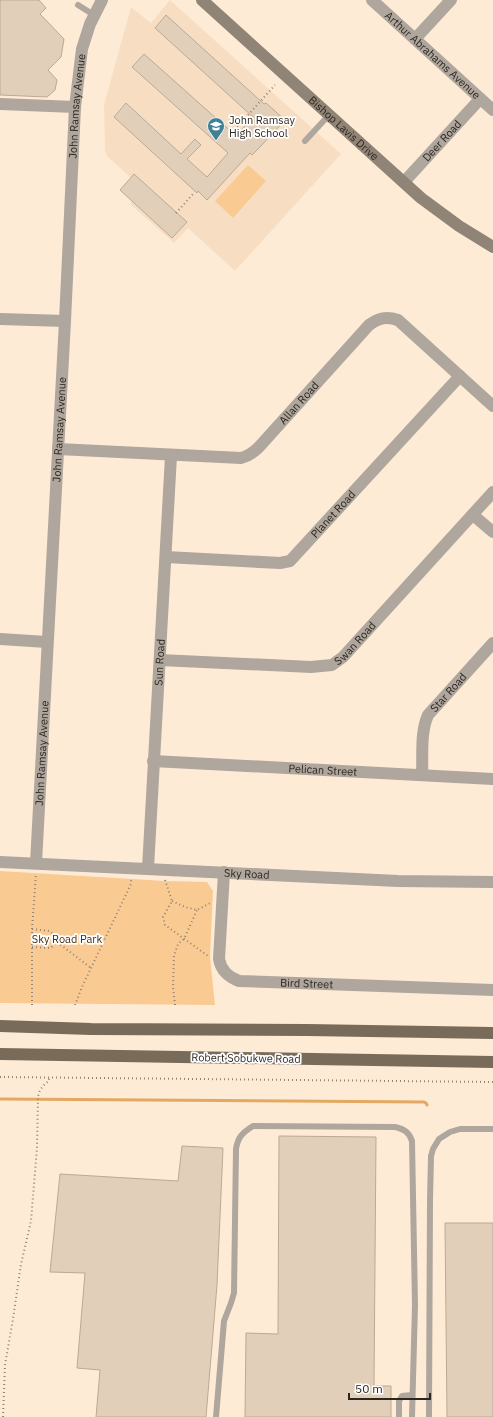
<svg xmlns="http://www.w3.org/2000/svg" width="493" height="1417" viewBox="0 0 493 1417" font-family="'IBM Plex Sans',sans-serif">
  <rect width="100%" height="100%" fill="#feebd5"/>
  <!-- built -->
  <path fill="#f7dec3" d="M170 0 341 154 235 271 188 228 174 243 130 204 132 201 120 190 131 178 107 156 105 151 104 105 131 7 151 23Z"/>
  <!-- green -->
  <path fill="#faca93" d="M248 165 266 181 233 218 215 201Z
    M0 871 165 881 207 882 213 891 210 957 215 1005 0 1003Z"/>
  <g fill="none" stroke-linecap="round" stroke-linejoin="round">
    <!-- stream -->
    <path stroke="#e3a962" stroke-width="3" d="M0 1099 424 1102 426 1103 427 1105"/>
  </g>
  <!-- building -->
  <path fill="#e2cfb9" stroke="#bca994" d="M0 0H39L46 8 40 14 64 39 61 57 48 70 57 80 55 90 47 97 0 95Z
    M166 15 264 104 266 103 285 120 259 148 252 155 250 153 207 200 198 191 197 193 114 117 126 103 181 154 195 139 201 145 187 159 207 177 228 153 132 67 144 54 236 136 253 117 155 28Z
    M134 174 187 222 172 238 120 190Z
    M279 1136 376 1137 374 1386H391V1417H245L246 1333 278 1334Z
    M182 1146 223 1148 217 1285 206 1417H96L100 1370 77 1368 85 1273 50 1272 60 1174 178 1181Z
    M445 1223H493V1417H447Z"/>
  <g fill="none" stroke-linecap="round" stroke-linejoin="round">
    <!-- path -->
    <path stroke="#908374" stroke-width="2" stroke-dasharray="1 3" stroke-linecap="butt" d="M234 131 242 138
      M232 133 275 85
      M176 213 194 193
      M165 880 172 901 163 917 165 925 208 956
      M172 901 185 907 197 910 212 902
      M32 929 50 931 56 937 57 942 91 968
      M32 947 51 948 56 942
      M32 1005V929L36 874
      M75 1005 82 987 131 884V879
      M175 1005 173 987 174 956 178 944 184 939 197 910
      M0 1077 493 1082
      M3 1417 5 1365 13 1319 21 1264 31 1221 37 1148 38 1097C39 1090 43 1085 49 1081V1077"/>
    <!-- lane -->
    <path stroke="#afa69d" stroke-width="6" d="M78 5 94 15
      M305 141 329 115
      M216 1417 224 1321 231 1303 234 1293 236 1149C238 1137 242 1133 253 1126L395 1127C404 1129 409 1132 412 1141L415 1305 412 1417
      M399 1417V1401L402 1396 412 1395
      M429 1417 430 1200 431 1156 433 1149 439 1139 450 1132 460 1129H493"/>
    <!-- street -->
    <g stroke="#afa69d" stroke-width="12">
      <path id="s1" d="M372 0 493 110"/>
      <path d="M415 39 451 0"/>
      <path d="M0 104 75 107"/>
      <path id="s2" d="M404 182 480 99"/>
      <path d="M0 319 65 321"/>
      <path id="s3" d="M58 449 241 458C249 456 254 452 259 447L369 325C379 318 386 316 398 320L493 406"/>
      <path d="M473 515 493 532"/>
      <path id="s4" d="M166 557 280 563 290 561 460 376"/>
      <path d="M0 639 47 642"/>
      <path id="s5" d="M160 660 311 667 332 665 343 657 493 492"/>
      <path id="s6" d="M153 761 493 779"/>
      <path id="s7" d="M422 775C423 756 420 733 428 715L493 643"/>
      <path id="s8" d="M0 862 398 881 493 882"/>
      <path id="s9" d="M36 863 65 321 75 107 82 49 90 24 102 0"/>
      <path id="s10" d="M148 868 171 456"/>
      <path id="s11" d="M224 872 219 959C221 970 228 977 239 981L493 990"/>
    </g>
    <!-- secondary -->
    <path stroke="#908476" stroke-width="12" id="s12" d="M202 0 421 198 459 226 493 247"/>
    <!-- primary -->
    <path stroke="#796b5a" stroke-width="12" d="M0 1026 91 1029 307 1030 493 1033
      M0 1054 493 1062"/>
  </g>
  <!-- icons -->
  <defs>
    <g id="school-pin" transform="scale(0.9)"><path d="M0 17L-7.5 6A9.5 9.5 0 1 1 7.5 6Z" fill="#418195" stroke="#fff"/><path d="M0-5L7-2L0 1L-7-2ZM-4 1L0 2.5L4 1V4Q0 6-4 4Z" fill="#fff"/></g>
  </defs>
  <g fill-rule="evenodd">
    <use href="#school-pin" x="216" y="126"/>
  </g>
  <g text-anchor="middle" stroke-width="3.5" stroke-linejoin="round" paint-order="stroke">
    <!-- street labels -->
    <g font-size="11" fill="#2d261e" stroke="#fff">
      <text dy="4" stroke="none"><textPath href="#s1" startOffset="82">Arthur Abrahams Avenue</textPath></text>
      <text dy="4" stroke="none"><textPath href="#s9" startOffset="758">John Ramsay Avenue</textPath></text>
      <text dy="4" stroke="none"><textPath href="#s12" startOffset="191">Bishop Lavis Drive</textPath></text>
      <text dy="4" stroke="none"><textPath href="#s2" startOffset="56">Deer Road</textPath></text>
      <text dy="4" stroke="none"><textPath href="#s3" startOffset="264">Allan Road</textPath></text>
      <text dy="4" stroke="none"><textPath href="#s9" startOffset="434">John Ramsay Avenue</textPath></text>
      <text dy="4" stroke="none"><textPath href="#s4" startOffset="188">Planet Road</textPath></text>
      <text dy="4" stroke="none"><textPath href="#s5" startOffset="204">Swan Road</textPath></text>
      <text dy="4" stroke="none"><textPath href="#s10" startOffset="206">Sun Road</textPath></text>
      <text dy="4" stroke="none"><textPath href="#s7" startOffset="91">Star Road</textPath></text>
      <text dy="4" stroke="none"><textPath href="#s9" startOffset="110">John Ramsay Avenue</textPath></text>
      <text dy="4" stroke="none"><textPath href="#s6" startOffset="170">Pelican Street</textPath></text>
      <text dy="4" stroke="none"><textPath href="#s8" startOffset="247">Sky Road</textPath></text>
      <text dy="4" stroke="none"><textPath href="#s11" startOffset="186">Bird Street</textPath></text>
      <text transform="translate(246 1058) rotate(1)" y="4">Robert Sobukwe Road</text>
    </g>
    <!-- poi labels -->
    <g font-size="11" fill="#2d261e" stroke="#fff" text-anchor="start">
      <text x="229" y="124">John Ramsay<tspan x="229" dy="13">High School</tspan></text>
    </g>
    <!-- park labels -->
    <g font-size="11" fill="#452d0e" stroke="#fff">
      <text x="67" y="943">Sky Road Park</text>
    </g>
  </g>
  <!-- scale -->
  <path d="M349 1393v6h81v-6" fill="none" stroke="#2d261e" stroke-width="2"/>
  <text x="355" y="1393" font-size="12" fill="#2d261e" stroke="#ffffff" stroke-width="3" paint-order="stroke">50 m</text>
</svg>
